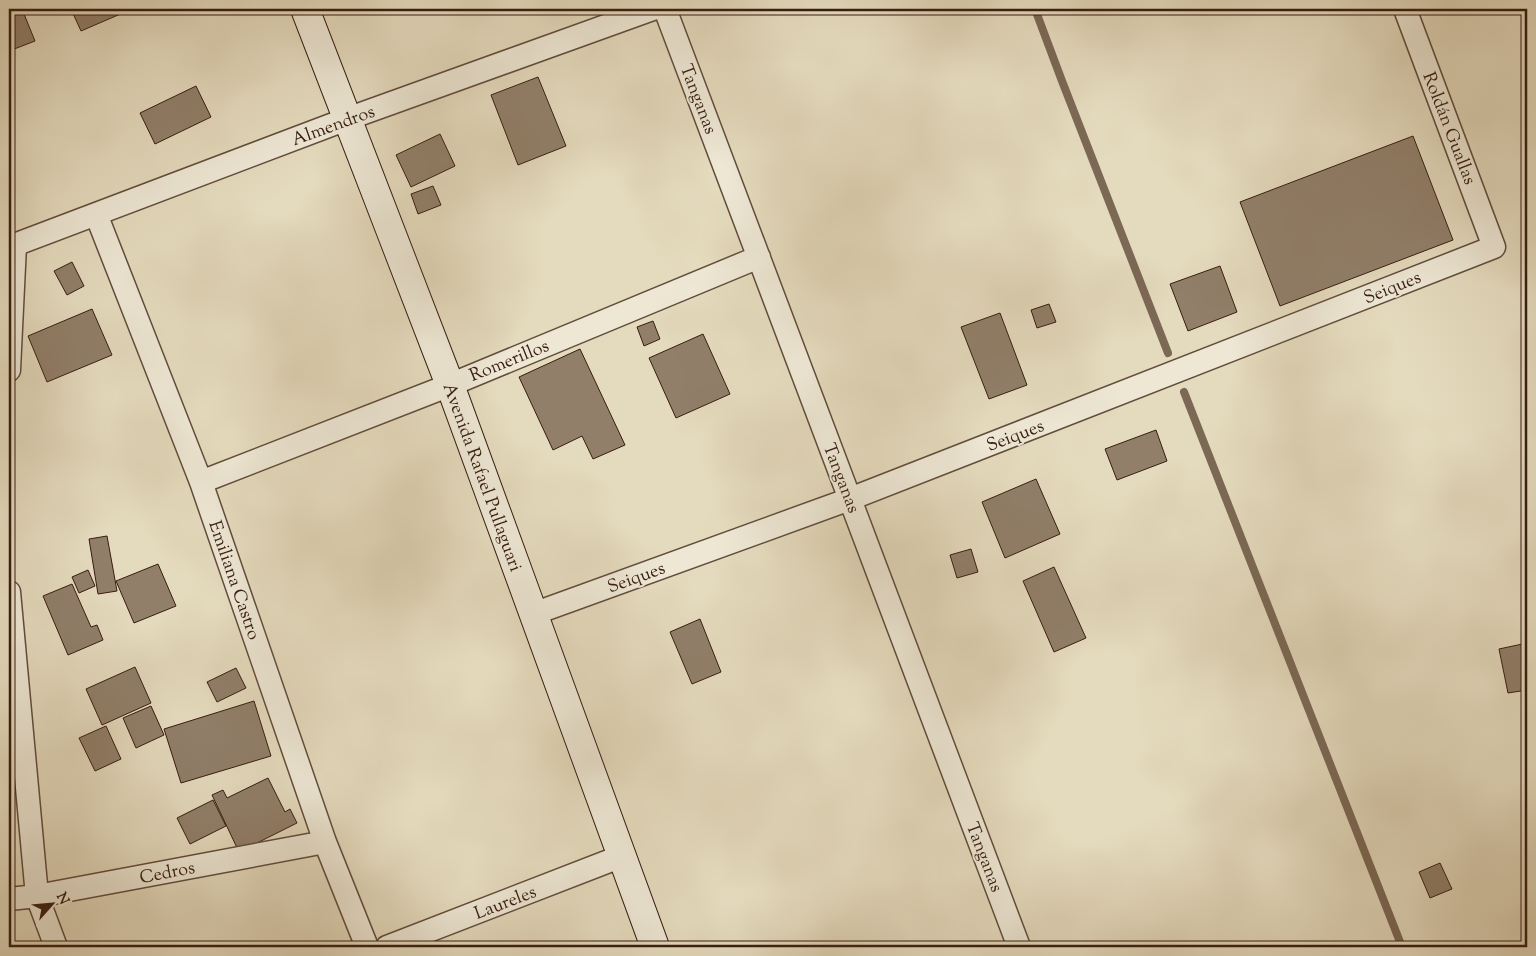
<svg xmlns="http://www.w3.org/2000/svg" width="1536" height="956" viewBox="0 0 1536 956" font-family="'Sorts Mill Goudy',serif">
  <rect width="100%" height="100%" fill="#e4dabd"/>
  <filter id="stains"><feTurbulence type="fractalNoise" baseFrequency=".004" numOctaves="4"/><feColorMatrix values="0 0 0 0 .2 0 0 0 0 .09 0 0 0 0 .02 0 0 0 .5 -.17"/></filter>
  <radialGradient id="worn" r=".72"><stop offset=".6" stop-color="#630" stop-opacity="0"/><stop offset="1" stop-color="#630" stop-opacity=".3"/></radialGradient>
  <g fill="none" stroke-linecap="round" stroke-linejoin="round">
    <!-- stream -->
    <path stroke="#7b6855" stroke-width="8" d="M1035 9 1062 81 1168 353
      M1184 392 1402 947"/>
  </g>
  <!-- building -->
  <path fill="#917f6a" stroke="#371d11" d="M9 9H22L35 41 9 51Z
    M71 9H132L81 31Z
    M538 77 566 146 518 165 491 95Z
    M196 86 211 117 155 144 140 113Z
    M440 134 455 166 411 187 396 155Z
    M1413 136 1453 240 1280 306 1240 202Z
    M433 186 441 205 418 214 411 194Z
    M72 262 84 286 67 295 54 271Z
    M1220 266 1237 312 1188 331 1170 284Z
    M1049 304 1056 322 1037 328 1031 310Z
    M92 309 112 355 47 382 28 336Z
    M1000 313 1027 385 989 399 961 327Z
    M653 321 660 339 644 346 637 327Z
    M703 334 730 394 676 418 649 358Z
    M580 349 625 445 593 459 582 436 553 450 519 377Z
    M1156 430 1167 461 1117 480 1105 449Z
    M1036 479 1060 534 1005 558 982 502Z
    M107 536 117 591 98 594 89 539Z
    M971 549 978 572 957 578 950 555Z
    M158 564 176 606 134 623 116 581Z
    M1054 567 1086 638 1054 652 1023 581Z
    M88 570 95 586 79 593 72 577Z
    M72 584 91 627 97 625 103 640 68 655 43 596Z
    M700 619 721 672 692 684 670 632Z
    M1527 643V690L1508 693 1499 649Z
    M135 667 151 703 102 725 86 689Z
    M236 668 246 688 217 702 207 682Z
    M254 701 271 756 181 783 164 729Z
    M151 706 164 735 136 748 123 718Z
    M106 726 121 759 95 771 79 738Z
    M268 778 285 812 290 809 297 823 239 852 212 795 223 790 227 798Z
    M213 800 226 826 190 844 177 818Z
    M1440 863 1452 889 1430 898 1419 872Z"/>
  <g fill="none" stroke-linecap="round" stroke-linejoin="round">
    <!-- street casing -->
    <g stroke="#624c3c" stroke-width="25">
      <path id="street" d="M665 9 1019 947
        M96 214 201 482 325 842 367 947
        M9 247 347 119 653 9
        M9 370 15 245
        M201 482 450 385 759 257
        M9 592 37 896 56 947
        M533 614 850 499 1494 247 1405 9
        M9 899 37 896 325 842
        M387 947 622 856"/>
    </g>
    <!-- secondary casing -->
    <g stroke="#371d11" stroke-width="30">
      <path id="secondary" d="M305 9 450 385 655 947"/>
    </g>
    <!-- street -->
    <use href="#street" stroke="#ede7d4" stroke-width="22"/>
    <!-- secondary -->
    <use href="#secondary" stroke="#ede7d4" stroke-width="28"/>
  </g>
  <g text-anchor="middle" stroke-width="4" stroke-linejoin="round" paint-order="stroke">
    <!-- street labels -->
    <g font-size="18" fill="#371d11" stroke="#ede7d4">
      <text transform="translate(699 99) rotate(69)" y="6">Tanganas</text>
      <text transform="translate(333 125) rotate(-20)" y="6">Almendros</text>
      <text transform="translate(1450 128) rotate(69)" y="6">Roldán Guallas</text>
      <text transform="translate(1392 287) rotate(-22)" y="6">Seiques</text>
      <text transform="translate(509 360) rotate(-22)" y="6">Romerillos</text>
      <text transform="translate(1015 435) rotate(-21)" y="6">Seiques</text>
      <text transform="translate(483 477) rotate(70)" y="6">Avenida Rafael Pullaguari</text>
      <text transform="translate(842 478) rotate(69)" y="6">Tanganas</text>
      <text transform="translate(636 577) rotate(-20)" y="6">Seiques</text>
      <text transform="translate(235 580) rotate(71)" y="6">Emiliana Castro</text>
      <text transform="translate(985 857) rotate(69)" y="6">Tanganas</text>
      <text transform="translate(167 872) rotate(-11)" y="6">Cedros</text>
      <text transform="translate(505 902) rotate(-21)" y="6">Laureles</text>
    </g>
  </g>
  <!-- margin -->
  <rect width="1536" height="956" fill="none" stroke="#e4dabd" stroke-width="30"/>
  <rect x="10" y="10" width="1516" height="936" fill="none" stroke="#371d11" stroke-width="2.5"/>
  <rect x="15" y="15" width="1506" height="926" fill="none" stroke="#371d11"/>
  <!-- north arrow -->
  <g transform="translate(52 904) rotate(63)" stroke="#ede7d4" stroke-width="4" paint-order="stroke">
  <path d="M0-4L9 19L0 12L-9 19Z" fill="#371d11"/>
  <text y="-8" font-size="14" font-weight="bold" text-anchor="middle" fill="#371d11">N</text>
  </g>
  <rect width="100%" height="100%" filter="url(#stains)"/>
  <rect width="100%" height="100%" fill="url(#worn)"/>
</svg>
